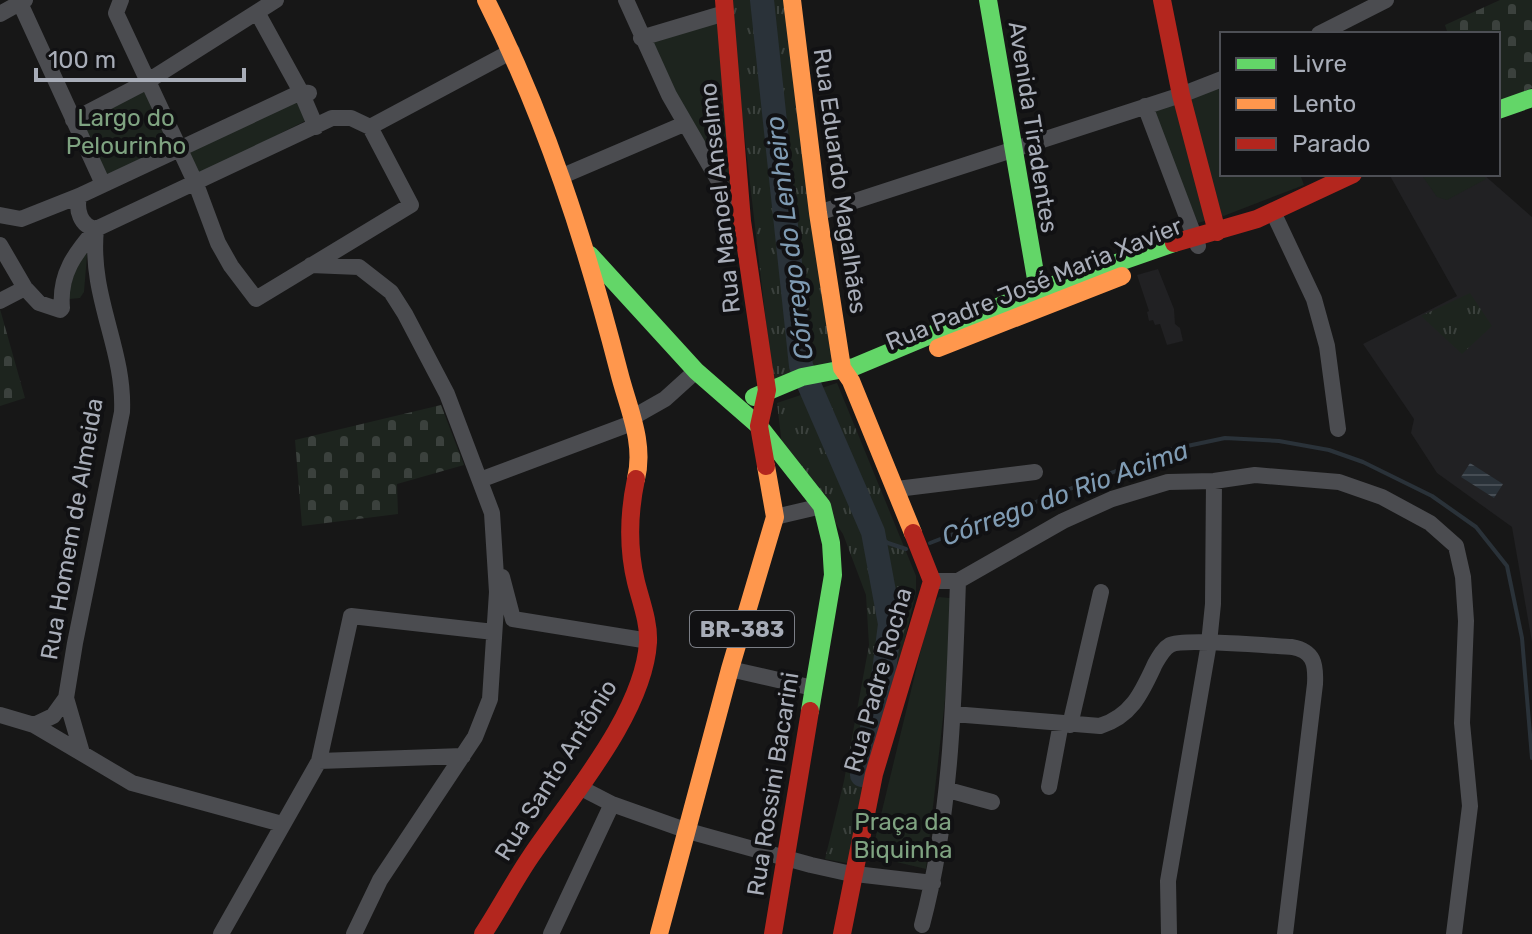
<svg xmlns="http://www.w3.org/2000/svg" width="1532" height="934" viewBox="0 0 1532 934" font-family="Rubik,sans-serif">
  <defs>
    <pattern id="grass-tufts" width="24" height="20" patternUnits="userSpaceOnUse" patternTransform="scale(2)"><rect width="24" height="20" fill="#1d241e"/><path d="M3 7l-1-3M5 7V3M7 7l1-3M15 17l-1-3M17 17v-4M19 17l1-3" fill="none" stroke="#3b413d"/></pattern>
    <pattern id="cemetery-stones" width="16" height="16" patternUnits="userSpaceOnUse" patternTransform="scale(2)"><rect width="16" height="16" fill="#1d241e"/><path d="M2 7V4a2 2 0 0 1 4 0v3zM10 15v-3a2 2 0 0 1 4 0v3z" fill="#3b413d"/></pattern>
    <pattern id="water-rules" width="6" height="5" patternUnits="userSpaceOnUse" patternTransform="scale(2)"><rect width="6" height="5" fill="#2a3239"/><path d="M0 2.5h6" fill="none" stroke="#464d54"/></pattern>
  </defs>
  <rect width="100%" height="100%" fill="#171717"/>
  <!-- built -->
  <path fill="#212123" d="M1389 174H1483L1532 217V642L1512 527 1437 473 1411 433 1414 419 1363 344 1457 296Z
    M1158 269 1174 309 1175 324 1180 328 1183 341 1167 345 1160 324 1155 325 1153 320 1149 321 1147 312 1149 311 1137 275Z"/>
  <!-- grass -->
  <path fill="url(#grass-tufts)" d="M729 0H791L832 364 773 383Z
    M1470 293 1492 326 1462 354 1421 316Z
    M837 383 916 576V592L852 864 825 859 844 781 869 645 866 595 843 534 782 445 777 403Z"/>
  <!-- cemetery -->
  <path fill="url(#cemetery-stones)" d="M1500 0H1532V88L1498 102V34H1448L1445 25Z
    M0 309 25 398 0 406Z
    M441 405 464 465 397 484 398 514 302 526 295 440Z"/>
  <!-- park -->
  <path fill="#1d241e" d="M717 19 736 202 645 40Z
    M1222 86V174H1300L1304 185 1221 217 1189 99Z
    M146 89 172 144 106 175 80 120Z
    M295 96 307 120 198 175 186 150Z
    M1180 102 1208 220 1198 223 1152 111Z
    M1421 174H1483L1486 179 1447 200 1437 197Z
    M88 244 84 292 80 298 70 299 68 296 74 274Z
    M939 597 950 598 953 603 945 700 926 869 871 856 932 604Z"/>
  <!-- water -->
  <path fill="url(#water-rules)" d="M1470 463 1503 484 1494 498 1461 477Z"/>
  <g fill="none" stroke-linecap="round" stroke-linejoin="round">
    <!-- stream -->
    <path stroke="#2a3239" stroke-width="4" d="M873 532 888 543 906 549
      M930 543 1173 449 1225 438 1279 441 1329 450 1363 462 1432 496 1476 527 1507 566 1522 638 1532 758"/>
    <!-- river -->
    <path stroke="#2a3239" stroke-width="24" d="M762 0 801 366 873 532 890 624 884 671 862 775"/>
    <!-- street -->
    <path stroke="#4b4c50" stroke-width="16" d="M121 0 116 13 196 184 218 243 231 266 256 299 411 205 370 127
      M626 0 669 95 736 211
      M20 3 103 184
      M257 12 301 92 316 127
      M0 14 25 0
      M1319 34 1386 0
      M641 38 725 13
      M1145 106 1198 246
      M73 120 148 81 276 0
      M370 127 512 51
      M560 177 684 124
      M79 196C76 210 80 226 96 229
      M1273 212 1314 299 1327 346 1338 429
      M818 213 1181 95 1222 79
      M0 215 21 219 79 196 301 92 309 93
      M0 245 25 288
      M311 265 359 267 391 292 405 314 447 394 492 513 497 592 490 699 475 737 380 880 354 934
      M0 301 25 288 39 303 60 310 62 308C59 274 75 253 96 229L332 118H351L370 127
      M480 480 632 423 635 416 665 399 696 371
      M897 489 1035 472
      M775 517 822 506
      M502 577 513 619 649 641
      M932 581H958L1063 521 1112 499 1168 482 1214 481 1255 475 1339 482 1382 497 1430 523 1456 546 1463 577 1466 621 1462 723 1470 806 1454 934
      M730 669 813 688
      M66 698 75 643 122 412C125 348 89 298 96 229
      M953 714 1100 726C1132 716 1142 692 1155 664 1159 657 1163 649 1170 645 1182 638 1272 646 1292 647 1314 651 1316 664 1315 684L1285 934
      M0 715 34 725 132 783 282 824
      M34 725 53 716 66 698 82 753
      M1070 725 1101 592
      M319 761 463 756
      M579 787 612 804 688 831 811 865 847 873 933 883
      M1049 787 1061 723
      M948 790 992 802
      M922 925C952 812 954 697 958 581
      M221 934 319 761 351 616 494 632
      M551 934 612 804
      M1169 934 1168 881 1209 643 1213 604 1214 481"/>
    <!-- fast -->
    <path stroke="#63d668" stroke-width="18" d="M988 0 1040 302
      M1498 110 1532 98
      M590 255 696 371 759 426 822 506 831 543 833 575 810 711
      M754 397 802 377 854 367 1036 291 1174 243"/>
    <!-- slow -->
    <path stroke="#ff974d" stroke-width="18" d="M486 0C546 119 586 244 619 372 628 408 645 442 636 479
      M792 0 818 213 842 368 851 381 913 533
      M938 348 1122 276
      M659 934 730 669 775 517 766 466"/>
    <!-- jam -->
    <path stroke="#b3261e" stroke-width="18" d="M724 0 742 221 767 390 759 426 766 466
      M1162 0 1181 95 1217 232
      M1174 243 1257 219 1353 174
      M483 934C500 908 514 881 531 856 570 798 644 713 648 642 649 622 641 602 636 582 628 549 629 512 636 479
      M773 934 810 711
      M842 934 874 774 932 581 913 533"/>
  </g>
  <g text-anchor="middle" stroke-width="8" stroke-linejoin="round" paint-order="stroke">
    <!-- shield labels -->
    <rect fill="#111113" stroke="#7b7e86" stroke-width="2" x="690" y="611" width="104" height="36" rx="6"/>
    <g font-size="22" font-weight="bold" fill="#a8adb8">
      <text x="742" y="637">BR-383</text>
    </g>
    <!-- park labels -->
    <g font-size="24" fill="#7fa381" stroke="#111113">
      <text x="126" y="126">Largo do<tspan x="126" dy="28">Pelourinho</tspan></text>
      <text x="903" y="830">Praça da<tspan x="903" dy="28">Biquinha</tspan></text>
    </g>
    <!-- street labels -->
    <g font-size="24" fill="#a8adb8" stroke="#111113">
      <text transform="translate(1033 127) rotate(81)" y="8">Avenida Tiradentes</text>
      <text transform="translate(840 181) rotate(82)" y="8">Rua Eduardo Magalhães</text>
      <text transform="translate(720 198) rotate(-96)" y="8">Rua Manoel Anselmo</text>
      <text transform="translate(1034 284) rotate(-22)" y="8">Rua Padre José Maria Xavier</text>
      <text transform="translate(72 529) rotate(-80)" y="8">Rua Homem de Almeida</text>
      <text transform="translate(878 680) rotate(-74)" y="8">Rua Padre Rocha</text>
      <text transform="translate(556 770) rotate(-58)" y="8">Rua Santo Antônio</text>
      <text transform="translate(773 784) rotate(-81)" y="8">Rua Rossini Bacarini</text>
    </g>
    <!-- water labels -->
    <g font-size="26" font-style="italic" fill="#7f9bb3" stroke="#111113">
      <text transform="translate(789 238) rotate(-97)" y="9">Córrego do Lenheiro</text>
      <text transform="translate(1065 493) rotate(-20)" y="9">Córrego do Rio Acima</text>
    </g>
  </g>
  <!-- legend -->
  <rect x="1220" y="32" width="280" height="144" fill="#111113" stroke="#4d4f55" stroke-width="2"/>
  <rect x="1236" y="58" width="40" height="12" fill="#63d668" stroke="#4d4f55" stroke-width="2"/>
  <text x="1292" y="72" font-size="24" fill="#a8adb8">Livre</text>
  <rect x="1236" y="98" width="40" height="12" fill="#ff974d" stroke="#4d4f55" stroke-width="2"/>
  <text x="1292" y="112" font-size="24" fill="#a8adb8">Lento</text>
  <rect x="1236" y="138" width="40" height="12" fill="#b3261e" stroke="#4d4f55" stroke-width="2"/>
  <text x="1292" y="152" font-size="24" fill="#a8adb8">Parado</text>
  <!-- scale -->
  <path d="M36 68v12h208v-12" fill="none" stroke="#a8adb8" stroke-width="4"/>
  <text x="48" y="68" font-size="24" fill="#a8adb8" stroke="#111113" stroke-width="6" paint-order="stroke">100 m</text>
</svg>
